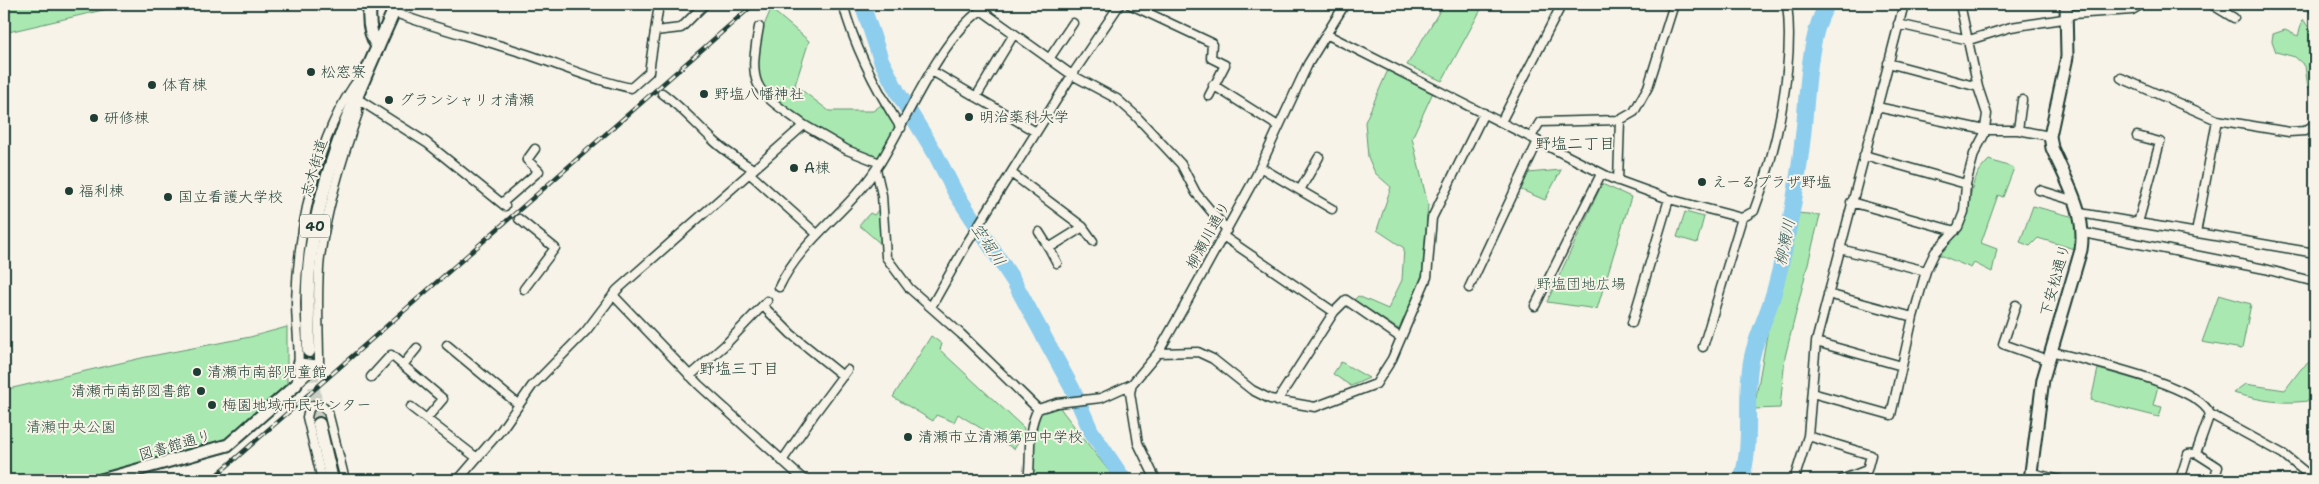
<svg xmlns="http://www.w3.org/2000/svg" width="2319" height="484" viewBox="0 0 2319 484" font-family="'Shantell Sans','Klee One',sans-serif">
  <rect width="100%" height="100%" fill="#f7f3e8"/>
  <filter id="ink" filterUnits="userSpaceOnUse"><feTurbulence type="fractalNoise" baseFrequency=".02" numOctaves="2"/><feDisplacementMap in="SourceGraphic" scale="10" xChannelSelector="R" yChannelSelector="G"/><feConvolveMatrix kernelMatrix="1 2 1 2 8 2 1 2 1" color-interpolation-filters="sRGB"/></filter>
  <g filter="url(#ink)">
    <!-- green -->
    <path fill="#a9e9b1" stroke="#649372" d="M4 4H106L107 9 4 33Z
      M1444 4H1484L1442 81 1407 65Z
      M771 9 809 41 795 85 829 111H873L885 102 901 128 880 163 812 131 756 82 759 27 763 28Z
      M2303 19 2315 37V84L2308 88 2305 66 2295 57 2276 52 2272 41 2273 34 2285 30 2298 36Z
      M1388 70 1434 90 1412 138 1428 205 1422 275 1400 330 1354 300 1358 296 1388 309 1402 280 1404 248 1377 230 1391 187 1375 173 1368 157 1365 122Z
      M1989 160 2014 168 2003 197 1998 195 1981 243 1997 249 1992 272 1974 263 1971 268 1938 254C1945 246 1956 237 1961 228 1975 203 1964 184 1989 160Z
      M1561 170 1545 200 1519 189 1528 173Z
      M1602 184 1631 197 1597 309 1547 302Z
      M2033 206 2074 217 2076 238 2074 249 2038 238 2030 246 2020 242Z
      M879 209 882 245 859 225 870 213 874 215Z
      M1685 212 1704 217 1697 243 1677 237Z
      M1796 213 1820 215 1785 357 1780 408 1754 409 1768 329Z
      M2219 295 2251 304 2242 349 2202 342Z
      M287 327V383L226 442 72 480H4V390L146 357 250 337Z
      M931 336 942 344 940 350 1024 428 1023 436 1014 449 958 414 954 422 936 415 933 421 893 397Z
      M2315 357V400C2284 405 2263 401 2233 393L2245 384 2285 390 2301 369Z
      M1341 362 1369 378 1351 386 1333 374Z
      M2098 369 2158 386 2153 405 2162 407 2159 417 2091 400Z
      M1057 403 1063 412 1116 480H1028L1030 432 1038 409Z"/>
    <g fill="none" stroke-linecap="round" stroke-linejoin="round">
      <!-- river -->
      <path stroke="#8dcdee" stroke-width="16" d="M862 4 881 60 898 93 935 153 955 192 1013 280 1072 388 1091 431 1124 480
        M1741 480C1753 445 1745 405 1750 368 1753 342 1767 317 1774 292 1788 242 1797 188 1803 136 1807 102 1808 31 1828 4"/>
      <!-- primary-tunnel -->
      <path stroke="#cccfc4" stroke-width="12" stroke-dasharray="12 6" stroke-linecap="butt" d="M309 351 319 424"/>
      <!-- street casing -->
      <g stroke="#1f3d34" stroke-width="11">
        <path id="street" d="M843 4C855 49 876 89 901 128
          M1129 4 1212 43 1211 58 1225 65 1209 96
          M2211 4 2234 18
          M393 12C433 28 474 37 514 50 553 62 591 80 631 88L649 72 659 4
          M1898 24 1969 40 2011 27 2063 19 2073 14 2132 10 2142 4
          M759 27C747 90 756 90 804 125
          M655 31 681 28 705 4
          M1326 34 1611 178 1669 199 1742 218 1754 211C1776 154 1795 64 1787 4
          M1049 59 1073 23
          M1888 63 1978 87
          M932 71 1036 132
          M2121 78 2217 120 2289 132 2305 131 2315 124
          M1213 85 1278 126
          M662 93C681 107 695 123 712 139 724 151 739 160 753 169
          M976 97 1014 34
          M356 98 427 143 505 206
          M1877 107 1985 130H2018L2050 136
          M1501 122 1562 4
          M2018 130 2022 100
          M2137 136 2160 142 2138 223
          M1531 137 1540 122 1620 120 1634 112 1648 87 1674 4
          M1864 155 1966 184
          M880 163 876 169 882 195 886 257 909 288 961 334 1038 409
          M1260 167 1332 209
          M749 173 817 234
          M1011 173 1083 227 1093 241
          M1618 181 1620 120
          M1300 190 1319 157
          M2039 190 2075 201
          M1851 202 1955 231
          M502 203 539 171 527 160 535 149
          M2080 213 2315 253
          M519 219 555 248 524 289
          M1039 232 1049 248
          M2084 233 2265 269 2315 282
          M2196 233 2217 120
          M1223 236 1334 312 1346 300 1401 338
          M1840 249 1926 271
          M1057 263 1049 248 1083 227
          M779 287C802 239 848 212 876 169
          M1469 288 1538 141
          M1828 294 1913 317
          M613 295 699 385 804 480
          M2016 305 2003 344 2048 360
          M763 306 791 334 843 376
          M1535 306 1601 174
          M931 307 966 245 1072 75 1117 99 1135 115 1181 164 1196 193 1227 230
          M1632 323 1669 199
          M1816 342 1902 366
          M447 345 518 404
          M1703 347 1742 218
          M2050 351C2082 360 2198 384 2210 414L2283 454 2315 480
          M1158 353 1198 352 1213 359 1252 390 1270 399 1315 407 1376 384 1392 359 1427 277 1432 218 1484 113
          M403 365 417 348
          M690 376 725 345 767 301
          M371 377 391 355 443 399 427 418
          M296 385C302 359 296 329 296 302 298 230 316 135 360 77
          M296 385 319 363C319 328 316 292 320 257 327 207 341 161 358 113L357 101
          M1812 393 1891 415 1913 317 1926 271 1935 252 1958 227 1964 212 1966 184 1974 154 1984 135 1987 114 1978 87 1960 4
          M1277 401 1334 312
          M411 407 477 458
          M2210 414 2196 453 2218 467 2214 480
          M1808 436 1871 455 1867 470 1841 480
          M782 461 815 413 847 370
          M2032 473 2060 480
          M322 480 307 417 309 409 313 405H321L328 412 345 480
          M458 480 502 429 532 386 586 331 617 290 804 125 847 150 880 163C909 116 938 42 981 10L1072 75 1120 4
          M1028 480C1032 457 1026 431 1038 409L1057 403 1101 398 1132 384
          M1156 480 1138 443 1130 393 1132 384 1158 353 1184 307 1256 176 1308 64 1345 4
          M1794 480 1808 436 1816 342 1904 4
          M2180 480 2188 454 2196 453"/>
      </g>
      <!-- secondary casing -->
      <g stroke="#1f3d34" stroke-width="15">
        <path id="secondary" d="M299 364 317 366
          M101 480 228 445 296 385
          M2030 480 2043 379 2081 250C2087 213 2066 181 2052 148L2050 136 2067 57 2066 4"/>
      </g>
      <!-- primary casing -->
      <g stroke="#1f3d34" stroke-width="16">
        <path id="primary" d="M370 4C368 20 369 34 378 47
          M309 351C308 318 306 285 311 252 323 164 361 84 397 4
          M319 424 332 480"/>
      </g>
      <!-- street -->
      <use href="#street" stroke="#f7f3e8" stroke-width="8"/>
      <!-- secondary -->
      <use href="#secondary" stroke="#f7f3e8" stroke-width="11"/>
      <!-- primary -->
      <use href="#primary" stroke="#f7f3e8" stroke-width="12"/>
      <!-- rail casing -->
      <g stroke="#1f3d34" stroke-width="4.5">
        <path id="rail" d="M2308 4 2315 18
          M211 480 754 4"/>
      </g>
      <!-- rail -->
      <use href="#rail" stroke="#f7f3e8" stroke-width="2.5" stroke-dasharray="8" stroke-linecap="butt"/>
    </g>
  </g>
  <!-- markers -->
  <g fill="#1f3d34" stroke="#f7f3e8" stroke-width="2">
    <circle cx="311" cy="72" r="5"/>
    <circle cx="152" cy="85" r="5"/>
    <circle cx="704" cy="94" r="5"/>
    <circle cx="389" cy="100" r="5"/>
    <circle cx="969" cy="117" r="5"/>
    <circle cx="94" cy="118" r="5"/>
    <circle cx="794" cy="168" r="5"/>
    <circle cx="1702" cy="182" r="5"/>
    <circle cx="69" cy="191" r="5"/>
    <circle cx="168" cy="197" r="5"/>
    <circle cx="197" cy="372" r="5"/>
    <circle cx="201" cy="391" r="5"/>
    <circle cx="212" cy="405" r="5"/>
    <circle cx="908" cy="437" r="5"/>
  </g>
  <g text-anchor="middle" stroke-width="4" stroke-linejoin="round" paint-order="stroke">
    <!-- shield labels -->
    <rect fill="#f7f3e8" stroke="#60746a" stroke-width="1" x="300" y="214.5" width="30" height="23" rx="4"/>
    <g font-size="14" font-weight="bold" fill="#1f3d34">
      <text x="315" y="231">40</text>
    </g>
    <!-- poi labels -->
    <g font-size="15" fill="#1f3d34" stroke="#f7f3e8" text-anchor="start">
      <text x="321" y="77">松窓寮</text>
      <text x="162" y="90">体育棟</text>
      <text x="714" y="99">野塩八幡神社</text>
      <text x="399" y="105">グランシャリオ清瀬</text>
      <text x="979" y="122">明治薬科大学</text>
      <text x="104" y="123">研修棟</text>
      <text x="804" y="173">A棟</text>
      <text x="1712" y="187">えーるプラザ野塩</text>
      <text x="79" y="196">福利棟</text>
      <text x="178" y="202">国立看護大学校</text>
      <text x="207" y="377">清瀬市南部児童館</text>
      <text x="191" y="396" text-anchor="end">清瀬市南部図書館</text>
      <text x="222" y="410">梅園地域市民センター</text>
      <text x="918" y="442">清瀬市立清瀬第四中学校</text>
    </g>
    <!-- street labels -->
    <g font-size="15" fill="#1f3d34" stroke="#f7f3e8">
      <text transform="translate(314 168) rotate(-74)" y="5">志木街道</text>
      <text transform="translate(1208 235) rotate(-61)" y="5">柳瀬川通り</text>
      <text transform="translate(2055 280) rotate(-74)" y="5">下安松通り</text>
      <text transform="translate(175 445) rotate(-16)" y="5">図書館通り</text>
    </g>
    <!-- park labels -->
    <g font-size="15" fill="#345747" stroke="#f7f3e8">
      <text x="1581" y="289">野塩団地広場</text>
      <text x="71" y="432">清瀬中央公園</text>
    </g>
    <!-- neighbourhood labels -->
    <g font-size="16" fill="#1f3d34" stroke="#f7f3e8">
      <text x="1575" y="149">野塩二丁目</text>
      <text x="739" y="374">野塩三丁目</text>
    </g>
    <!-- water labels -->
    <g font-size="16" font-style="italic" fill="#355a59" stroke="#f7f3e8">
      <text transform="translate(1784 242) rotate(-78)" y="6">柳瀬川</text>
      <text transform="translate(989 244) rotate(57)" y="6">空堀川</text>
    </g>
  </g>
  <!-- margin -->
  <rect width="2319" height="484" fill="none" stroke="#f7f3e8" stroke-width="20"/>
  <rect x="10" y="10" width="2299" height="464" fill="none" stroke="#1f3d34" stroke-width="2" filter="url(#ink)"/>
</svg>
